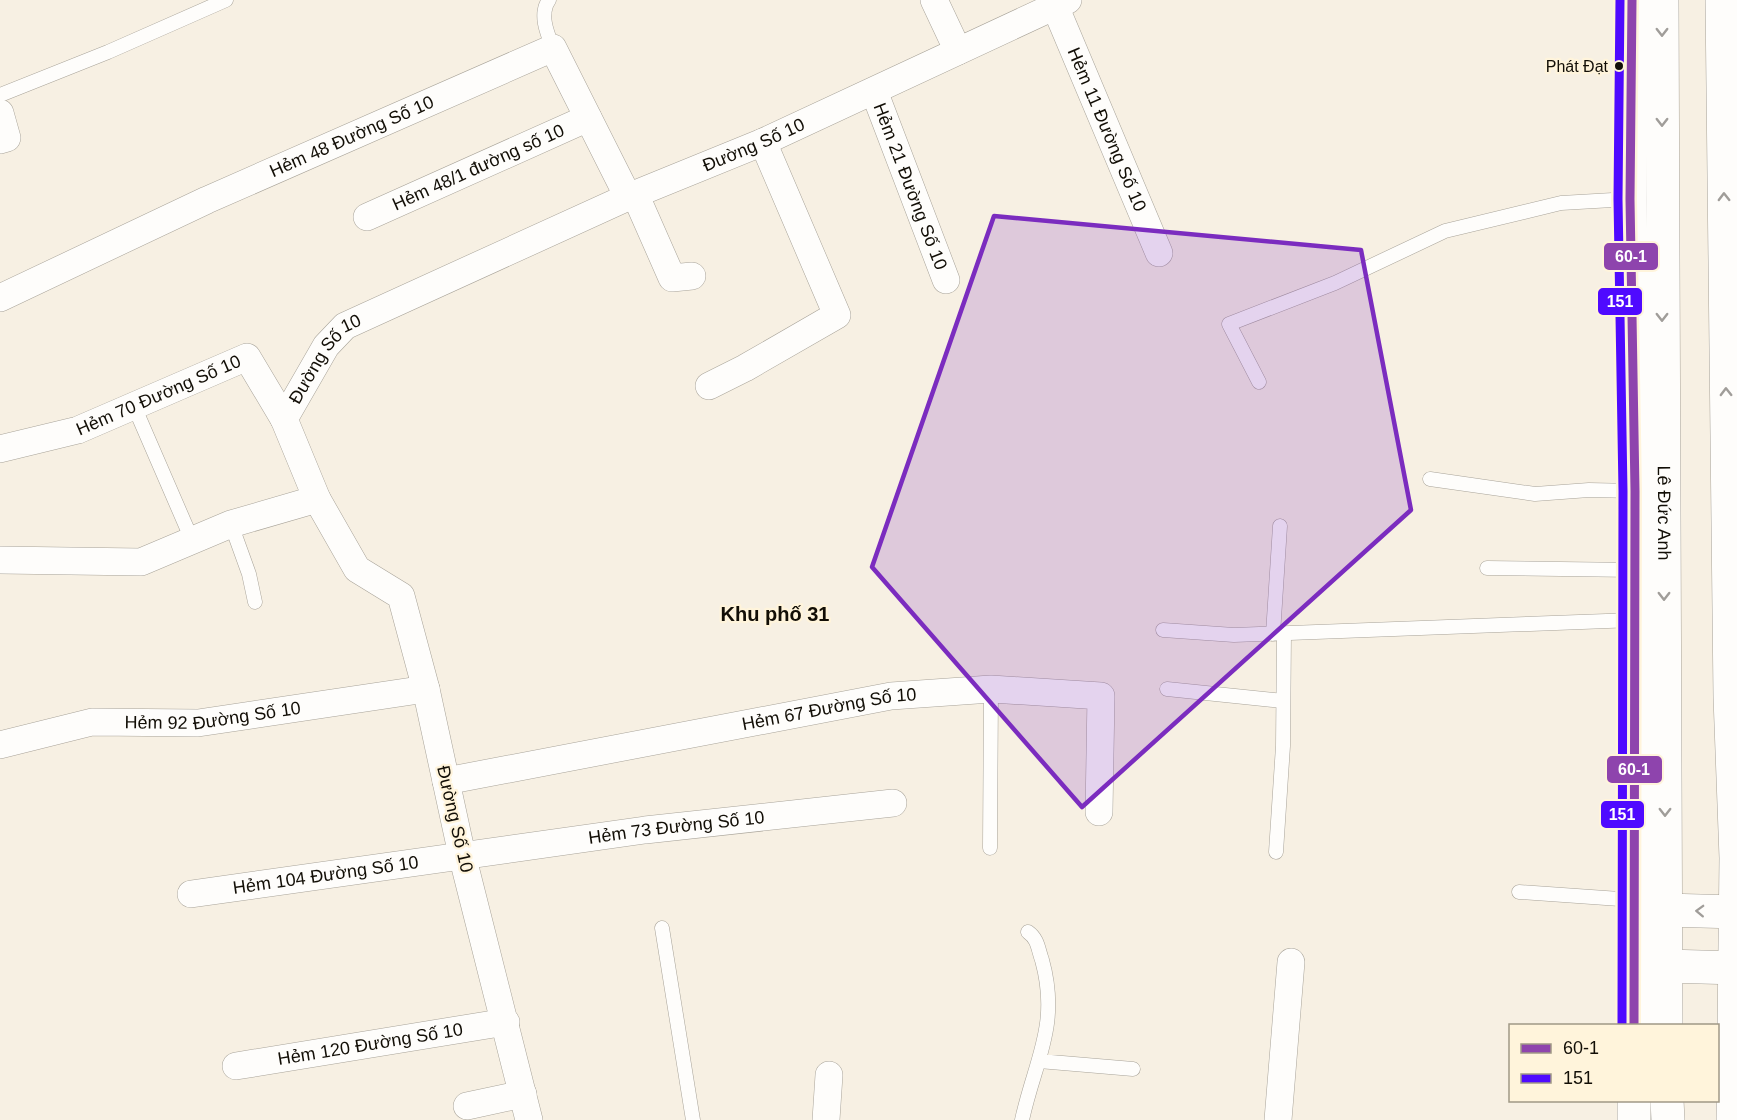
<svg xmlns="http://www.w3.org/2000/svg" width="1737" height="1120" viewBox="0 0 1737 1120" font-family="Helvetica,sans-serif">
  <rect width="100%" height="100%" fill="#f7f0e3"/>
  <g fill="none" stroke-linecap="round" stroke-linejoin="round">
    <!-- lane casing -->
    <g stroke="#a8a399" stroke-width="15">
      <path id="lane" d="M549 0C539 14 547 33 553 48
        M0 95 108 52 226 0
        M1259 382 1229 324 1335 283 1445 231 1561 203 1630 199
        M134 406 192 540
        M1430 479 1535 494 1589 490 1635 491
        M231 524 249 574 255 602
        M1487 568 1634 570
        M1163 630 1234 635 1634 620
        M1273 634 1280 526
        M1167 689 1283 701
        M990 848 991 689
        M1276 852 1283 746 1284 633
        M1519 892 1634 900
        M662 928 693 1120
        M1039 1061 1133 1069
        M1022 1120C1035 1060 1060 1025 1042 960 1038 949 1038 939 1028 932"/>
    </g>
    <!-- street casing -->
    <g stroke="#a8a399" stroke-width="28">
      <g id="street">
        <path d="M934 0 958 51"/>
        <path id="s1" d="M1055 6 1159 253"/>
        <path id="s2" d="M874 91 946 280"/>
        <path d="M0 113 7 138 0 140"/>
        <path d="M635 194 672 278 692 276"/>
        <path id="s3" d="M367 217 588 118"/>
        <path id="s4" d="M0 298 207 200 553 48 628 197"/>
        <path d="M709 386 745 368 837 315 763 142"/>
        <path id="s5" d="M0 449 78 430 247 357 284 419"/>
        <path d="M0 560 141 562 231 524 317 499"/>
        <path id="s6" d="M0 745 92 722 198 723 426 689"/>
        <path id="s7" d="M446 781 891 696 991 689 1101 696 1099 812"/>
        <path id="s8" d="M191 894 645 830 893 803"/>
        <path id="s9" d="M236 1066 506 1022"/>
        <path d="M467 1106 523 1094"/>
        <path id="s10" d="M529 1120 462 855 426 689 401 596 357 569 317 499 284 419 326 346 345 326 628 197 763 142 1068 0"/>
        <path d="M826 1120 829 1075"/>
        <path d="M1278 1120 1291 962"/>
      </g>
    </g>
    <!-- secondary casing -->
    <g stroke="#a8a399" stroke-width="34">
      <path id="secondary" d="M1665 910 1737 912
        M1666 966 1737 968"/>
    </g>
    <!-- highway casing -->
    <g stroke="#a8a399" stroke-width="34">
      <g id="highway">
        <path d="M1632 0 1630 199 1635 491 1634 1026"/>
        <path id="s11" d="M1662 0 1666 1026"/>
        <path d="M1722 0 1730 697 1736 858 1733 1120"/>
        <path d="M1634 1100V1120"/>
        <path d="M1667 1100 1668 1120"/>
      </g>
    </g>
    <!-- lane -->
    <use href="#lane" stroke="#fefdfb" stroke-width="14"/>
    <!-- street -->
    <use href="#street" stroke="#fefdfb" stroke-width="27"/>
    <!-- secondary -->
    <use href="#secondary" stroke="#fefdfb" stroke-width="33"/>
    <!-- highway -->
    <use href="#highway" stroke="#fefdfb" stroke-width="33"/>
    <!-- bus-1 casing -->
    <g stroke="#fff4db" stroke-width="14">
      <path id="bus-1" d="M1632 0 1630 199 1635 491 1634 1026"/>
    </g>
    <!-- bus-2 casing -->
    <g stroke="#fff4db" stroke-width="14">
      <path id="bus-2" d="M1620 0 1618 199 1623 491 1622 1026"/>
    </g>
    <!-- bus-1 -->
    <use href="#bus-1" stroke="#8e44ad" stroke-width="9"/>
    <!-- bus-2 -->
    <use href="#bus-2" stroke="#4f0aff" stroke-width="9"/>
  </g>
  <!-- one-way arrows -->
  <defs><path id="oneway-chevron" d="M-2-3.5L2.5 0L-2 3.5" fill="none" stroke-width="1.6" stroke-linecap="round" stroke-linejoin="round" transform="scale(1.5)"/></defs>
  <g stroke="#a09d99">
    <use href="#oneway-chevron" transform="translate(1662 32) rotate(90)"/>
    <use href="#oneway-chevron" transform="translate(1662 122) rotate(90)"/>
    <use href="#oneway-chevron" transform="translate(1724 197) rotate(-91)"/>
    <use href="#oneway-chevron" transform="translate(1662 317) rotate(90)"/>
    <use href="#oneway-chevron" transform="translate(1726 392) rotate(-91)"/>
    <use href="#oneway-chevron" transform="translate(1664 596) rotate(90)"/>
    <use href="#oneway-chevron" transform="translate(1665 812) rotate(90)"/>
    <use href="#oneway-chevron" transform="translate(1700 911) rotate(-178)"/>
  </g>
  <!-- marked area -->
  <path fill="#7b2cbf" fill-opacity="0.2" stroke="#7b2cbf" stroke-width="4.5" stroke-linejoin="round" d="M994 216 1361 250 1411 510 1082 807 872 567Z"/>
  <!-- markers -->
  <circle fill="#120e06" stroke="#fff4db" stroke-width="2" cx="1619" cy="66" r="5"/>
  <g text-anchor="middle" stroke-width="4.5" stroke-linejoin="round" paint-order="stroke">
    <!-- bus labels -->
    <g font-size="16" fill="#120e06" stroke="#fff4db" text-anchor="end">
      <text x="1608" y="72">Phát Đạt</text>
    </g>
    <!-- street labels -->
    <g font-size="18" fill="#120e06" stroke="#fff4db">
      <text dy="6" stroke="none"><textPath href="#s1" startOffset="134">Hẻm 11 Đường Số 10</textPath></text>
      <text dy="6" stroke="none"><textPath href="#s4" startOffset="387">Hẻm 48 Đường Số 10</textPath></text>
      <text dy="6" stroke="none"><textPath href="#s10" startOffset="1317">Đường Số 10</textPath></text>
      <text dy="6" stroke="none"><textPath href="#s3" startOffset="122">Hẻm 48/1 đường số 10</textPath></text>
      <text dy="6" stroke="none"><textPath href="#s2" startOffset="102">Hẻm 21 Đường Số 10</textPath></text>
      <text dy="6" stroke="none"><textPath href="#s10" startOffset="832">Đường Số 10</textPath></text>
      <text dy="6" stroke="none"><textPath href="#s5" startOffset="168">Hẻm 70 Đường Số 10</textPath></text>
      <text dy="6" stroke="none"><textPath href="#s11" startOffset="513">Lê Đức Anh</textPath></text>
      <text dy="6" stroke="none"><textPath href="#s7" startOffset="390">Hẻm 67 Đường Số 10</textPath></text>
      <text dy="6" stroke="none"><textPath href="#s6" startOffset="216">Hẻm 92 Đường Số 10</textPath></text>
      <text transform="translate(455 819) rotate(77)" y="6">Đường Số 10</text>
      <text dy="6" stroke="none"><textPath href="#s8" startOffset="490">Hẻm 73 Đường Số 10</textPath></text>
      <text dy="6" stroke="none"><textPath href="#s8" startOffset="136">Hẻm 104 Đường Số 10</textPath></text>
      <text dy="6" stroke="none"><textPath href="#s9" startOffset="136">Hẻm 120 Đường Số 10</textPath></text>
    </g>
    <!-- neighbourhood labels -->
    <g font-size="20" font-weight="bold" fill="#120e06" stroke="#fff4db">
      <text x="775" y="621">Khu phố 31</text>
    </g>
  </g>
  <g stroke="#fff4db" stroke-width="2">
    <rect x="1603" y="242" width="56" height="29" rx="6" fill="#8e44ad"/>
    <rect x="1597" y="287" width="46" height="29" rx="6" fill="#4f0aff"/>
    <rect x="1606" y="755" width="57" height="29" rx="6" fill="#8e44ad"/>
    <rect x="1600" y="800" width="45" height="29" rx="6" fill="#4f0aff"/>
  </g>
  <g font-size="16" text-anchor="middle" font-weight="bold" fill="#fff">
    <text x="1631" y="262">60-1</text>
    <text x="1620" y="307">151</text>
    <text x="1634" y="775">60-1</text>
    <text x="1622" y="820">151</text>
  </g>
  <!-- legend -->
  <rect x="1509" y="1024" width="210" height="78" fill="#fff4db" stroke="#a09886" stroke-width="1.5"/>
  <rect x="1521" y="1044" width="30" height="9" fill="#8e44ad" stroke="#a09886" stroke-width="1.5"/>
  <text x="1563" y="1054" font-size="18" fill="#120e06">60-1</text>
  <rect x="1521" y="1074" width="30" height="9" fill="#4f0aff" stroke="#a09886" stroke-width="1.5"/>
  <text x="1563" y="1084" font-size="18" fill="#120e06">151</text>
</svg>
